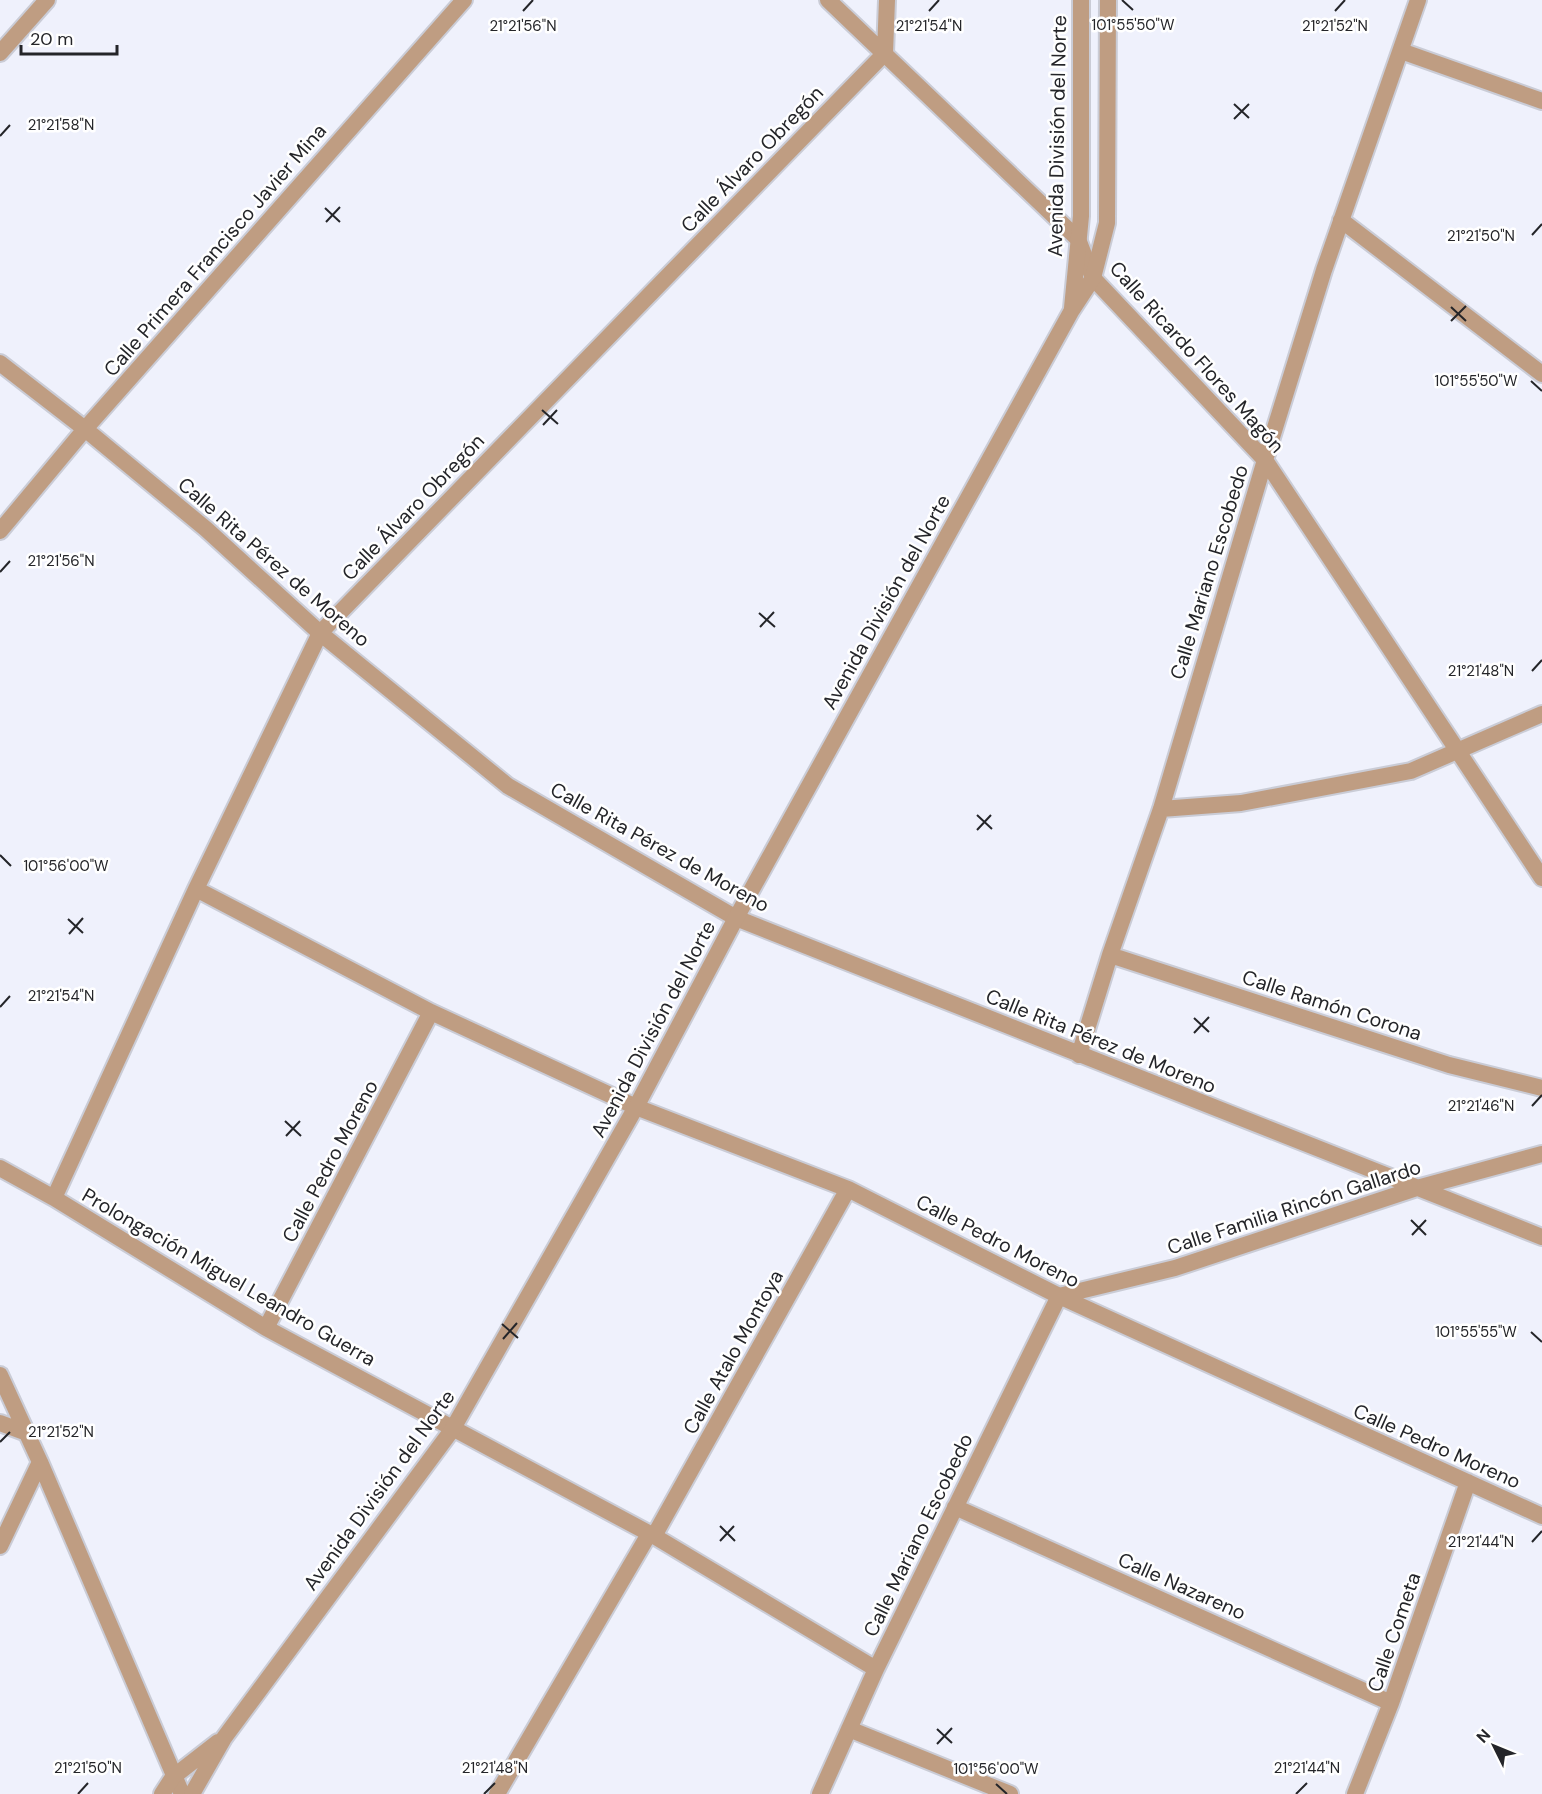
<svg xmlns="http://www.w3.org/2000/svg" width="1542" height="1794" viewBox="0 0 1542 1794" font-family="'DM Sans',sans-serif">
  <rect width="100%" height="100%" fill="#eff1fc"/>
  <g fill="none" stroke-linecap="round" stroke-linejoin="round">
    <!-- minor casing -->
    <g stroke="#caccd6" stroke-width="20">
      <path id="minor" d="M828 0 1078 239 1093 278 1265 460 1542 878
        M1401 51 1542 101
        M0 53 47 0
        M1341 220 1542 374
        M0 363 85 429 206 529 320 633 508 786 736 918 1542 1237
        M0 531 85 429 464 0
        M1161 809 1241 803 1411 771 1542 714
        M196 889 431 1012 636 1107 848 1189 1059 1296 1542 1516
        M1110 955 1449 1065 1542 1088
        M1079 1055 1110 955 1161 809 1265 460 1324 270 1418 0
        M0 1168 54 1198 266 1328 654 1536 876 1669
        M54 1198 196 889 320 633 885 53 887 0
        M266 1328 431 1012
        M0 1375 40 1462 182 1794
        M0 1423 27 1433
        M955 1507 1391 1703
        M654 1536 848 1189
        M0 1546 40 1462
        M849 1729 1010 1794
        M497 1794 649 1534
        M820 1794 876 1669 1059 1296 1175 1268 1417 1188 1542 1154
        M1355 1794 1391 1703 1468 1482"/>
    </g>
    <!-- tertiary casing -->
    <g stroke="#caccd6" stroke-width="20">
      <path id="tertiary" d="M1072 308 1081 216V0
        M162 1794 173 1777 218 1742
        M192 1794 224 1738 452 1430 636 1107 736 918 1072 310 1093 278 1107 223 1108 0"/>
    </g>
    <!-- minor -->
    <use href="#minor" stroke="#bf9d82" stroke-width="16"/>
    <!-- tertiary -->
    <use href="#tertiary" stroke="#bf9d82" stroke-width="16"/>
  </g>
  <!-- ticks -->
  <path fill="none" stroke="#242529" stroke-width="2" d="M1122 0 1133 10M523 11 533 0M929 11 939 0M1335 11 1345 0M1234 104 1249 118M1234 119 1249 104M0 136 10 125M325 208 340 222M326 222 340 207M1532 235 1542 224M1451 307 1466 321M1451 321 1466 306M1531 381 1542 391M542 410 558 424M543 425 557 410M0 572 10 561M759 613 775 627M760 627 774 612M1532 671 1542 660M977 815 992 829M977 830 991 815M0 855 11 866M68 919 83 933M69 934 83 918M0 1007 10 996M1194 1018 1209 1032M1194 1033 1209 1017M1532 1106 1542 1095M285 1121 301 1136M286 1136 300 1121M1411 1220 1426 1235M1412 1235 1426 1220M502 1324 518 1338M1531 1332 1542 1342M503 1339 517 1323M0 1442 10 1432M720 1526 735 1541M720 1541 734 1526M1532 1542 1542 1531M937 1729 952 1743M937 1744 952 1728M996 1784 1007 1794M78 1794 88 1783M484 1794 495 1783M1296 1794 1307 1783"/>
  <g text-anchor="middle" stroke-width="5" stroke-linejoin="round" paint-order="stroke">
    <!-- street labels -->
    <g font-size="20" fill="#242529" stroke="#fff">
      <text transform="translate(1057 136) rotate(-89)" y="7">Avenida División del Norte</text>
      <text transform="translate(752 159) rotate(-46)" y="7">Calle Álvaro Obregón</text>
      <text transform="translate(215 250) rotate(-49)" y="7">Calle Primera Francisco Javier Mina</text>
      <text transform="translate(1197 357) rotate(48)" y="7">Calle Ricardo Flores Magón</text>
      <text transform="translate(413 507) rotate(-46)" y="7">Calle Álvaro Obregón</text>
      <text transform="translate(274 562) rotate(41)" y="7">Calle Rita Pérez de Moreno</text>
      <text transform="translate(1209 572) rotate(-73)" y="7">Calle Mariano Escobedo</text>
      <text transform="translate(886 602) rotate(-61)" y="7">Avenida División del Norte</text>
      <text transform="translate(660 847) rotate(29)" y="7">Calle Rita Pérez de Moreno</text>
      <text transform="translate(1332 1005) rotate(18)" y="7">Calle Ramón Corona</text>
      <text transform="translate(653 1029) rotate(-62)" y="7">Avenida División del Norte</text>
      <text transform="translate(1101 1041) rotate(22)" y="7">Calle Rita Pérez de Moreno</text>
      <text transform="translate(330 1161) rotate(-62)" y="7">Calle Pedro Moreno</text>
      <text transform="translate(1294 1207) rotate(-18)" y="7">Calle Familia Rincón Gallardo</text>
      <text transform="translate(998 1241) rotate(27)" y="7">Calle Pedro Moreno</text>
      <text transform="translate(229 1277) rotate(30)" y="7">Prolongación Miguel Leandro Guerra</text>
      <text transform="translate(733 1352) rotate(-61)" y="7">Calle Atalo Montoya</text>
      <text transform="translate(1437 1446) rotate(24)" y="7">Calle Pedro Moreno</text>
      <text transform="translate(379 1490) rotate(-54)" y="7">Avenida División del Norte</text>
      <text transform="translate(918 1535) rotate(-64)" y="7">Calle Mariano Escobedo</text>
      <text transform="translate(1182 1586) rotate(24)" y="7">Calle Nazareno</text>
      <text transform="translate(1394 1632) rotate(-71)" y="7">Calle Cometa</text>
    </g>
  </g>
  <g font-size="15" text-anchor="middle" fill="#242529" stroke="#fff" stroke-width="5" stroke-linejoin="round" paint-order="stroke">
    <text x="1133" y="30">101°55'50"W</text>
    <text x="523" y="31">21°21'56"N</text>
    <text x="929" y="31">21°21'54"N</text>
    <text x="1335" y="31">21°21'52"N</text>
    <text x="61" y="130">21°21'58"N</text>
    <text x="1481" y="241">21°21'50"N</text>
    <text x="1476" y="386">101°55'50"W</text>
    <text x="61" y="566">21°21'56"N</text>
    <text x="1481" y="676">21°21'48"N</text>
    <text x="66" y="871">101°56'00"W</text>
    <text x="61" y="1001">21°21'54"N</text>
    <text x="1481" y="1111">21°21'46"N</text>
    <text x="1476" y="1337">101°55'55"W</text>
    <text x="61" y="1437">21°21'52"N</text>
    <text x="1481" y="1547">21°21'44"N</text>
    <text x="88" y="1773">21°21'50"N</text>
    <text x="495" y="1773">21°21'48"N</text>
    <text x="1307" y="1773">21°21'44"N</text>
    <text x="996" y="1774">101°56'00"W</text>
  </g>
  <!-- north arrow -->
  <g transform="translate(1494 1746) rotate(313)" stroke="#ffffff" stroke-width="4.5" paint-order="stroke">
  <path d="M0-4.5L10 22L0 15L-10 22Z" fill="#242529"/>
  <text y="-9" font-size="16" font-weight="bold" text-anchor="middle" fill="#242529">N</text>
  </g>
  <!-- scale -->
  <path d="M21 45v9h96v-9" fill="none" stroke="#242529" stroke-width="3"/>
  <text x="30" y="45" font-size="18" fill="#242529" stroke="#ffffff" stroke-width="4.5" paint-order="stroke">20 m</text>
</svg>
